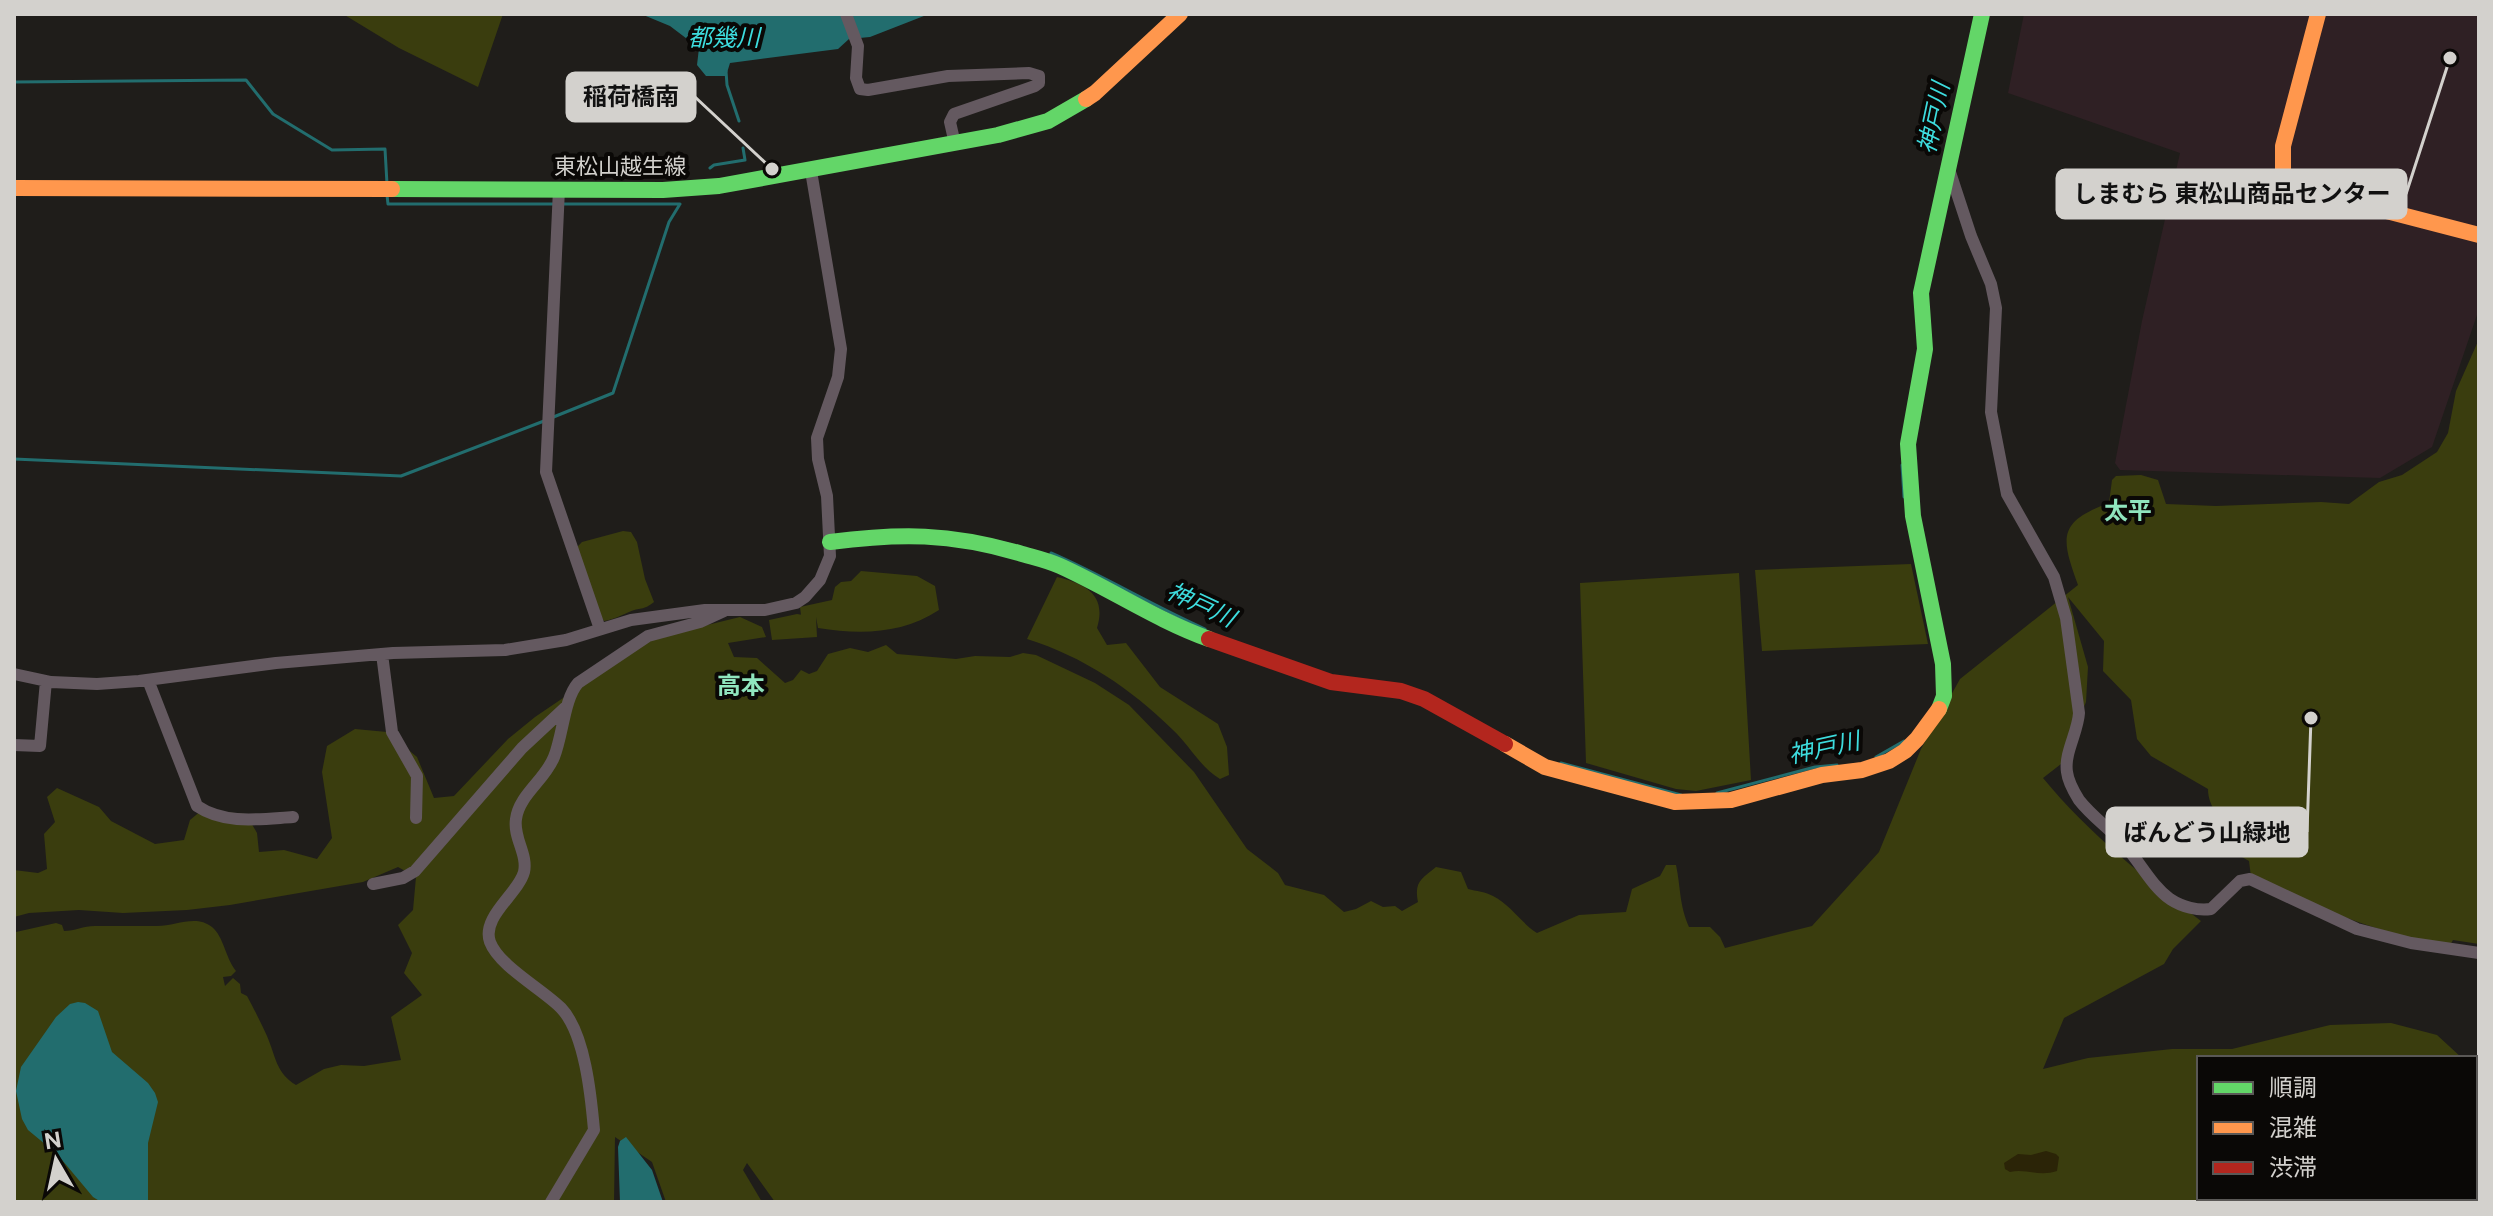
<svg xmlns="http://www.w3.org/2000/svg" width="2493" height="1216" viewBox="0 0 2493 1216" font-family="'Public Sans','Noto Sans JP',sans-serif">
  <rect width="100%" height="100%" fill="#1f1d1a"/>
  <!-- industrial -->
  <path fill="#2f2024" d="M2024 14H2479V309L2432 447 2380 478 2120 470 2115 463 2142 321 2180 153 2008 93Z"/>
  <!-- green -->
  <path fill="#3a3d0e" d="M343 14H503L478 87 399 48Z
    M2479 339V944L2453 940 2450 945C2377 935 2317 906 2251 877L2249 861 2242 857 2237 839 2230 836C2223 818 2208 809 2208 789L2151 756 2137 739 2131 700 2103 671 2104 641 2068 597 2088 667 2086 702 2061 764 2043 778C2089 834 2144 877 2201 921L2173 949 2164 964 2064 1018 2043 1069 2088 1058 2172 1049H2232L2330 1025 2391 1023 2437 1035 2462 1058H2199V1198H2475V1070L2479 1073V1202H775L747 1163 743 1170 762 1202H666L652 1162 615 1137 614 1202H14V933L16 932 56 923 62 925 64 931C75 931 83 926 95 926 115 926 137 926 157 926 176 926 196 914 212 927 224 937 225 957 236 971L231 976 223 977 225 986 233 978 240 984 241 993 247 996C254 1009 261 1023 267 1036 276 1057 276 1073 296 1085L324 1069 341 1065 364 1066 401 1060 391 1017 422 995 404 973 412 953 398 925 413 910 416 877 398 867 363 882 230 905 187 910 123 913 79 910 29 913 14 917V870L38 873 47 869 44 834 55 822 47 797 57 788 99 807 111 821 155 844 184 840 190 820 202 810 246 814 257 833 259 852 284 850 317 859 332 838 322 772 327 746 355 729 387 732 417 757 434 798 454 796 508 739 535 717 650 639 740 617 762 627 766 637 728 643 734 657 757 658 785 683 793 680 801 670 809 674 817 671 828 654 850 648 868 652 886 645 897 654 956 659 975 656 1010 657 1023 653 1036 655 1095 683 1129 705 1194 772 1247 849 1278 873 1285 885 1324 895 1344 912 1356 909 1371 901 1383 907 1395 906 1402 911 1418 902C1414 882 1421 879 1436 867L1461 872 1468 889C1476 891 1486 892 1493 896 1511 905 1521 923 1537 933L1579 915 1626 912 1632 889 1660 876 1666 865H1676C1681 889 1679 904 1689 927H1710L1720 937 1725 948 1812 926 1879 852 1921 749 1960 679 2078 585C2061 538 2057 522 2109 503L2112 480 2116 476 2141 475 2158 480 2166 504 2216 506 2321 502 2349 504 2379 482 2402 475 2437 452 2448 433 2456 391Z
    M623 531 631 532 637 542 645 579 654 602C643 611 640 607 629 612 620 616 615 619 604 621L598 613 577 547 582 542Z
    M1911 564 1928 644 1762 651 1755 570Z
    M861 571 917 576 935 586 939 610C902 634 861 635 818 628L816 617 817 637 772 640 769 620 797 614 814 617 801 615 800 607 832 600 835 587 841 582 851 581Z
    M1739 573 1751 780 1696 791 1676 789 1586 763 1580 583Z
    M1057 577C1086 584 1107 595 1097 628L1107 645 1126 643 1160 687 1218 724 1227 747 1229 775 1220 779C1200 767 1190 746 1173 730 1130 688 1084 657 1027 639Z"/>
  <!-- sand -->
  <path fill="#2b2407" d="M2046 1151 2056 1154 2059 1157 2057 1171C2039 1177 2025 1168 2010 1172L2005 1169 2004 1163 2018 1154 2031 1155Z"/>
  <!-- water -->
  <path fill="#226d6e" d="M641 14H929L870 37 849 39 838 49 730 63 726 76H706L697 65 699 48 670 26Z
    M78 1002 85 1003 98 1011 112 1052 148 1083 155 1093 158 1102 148 1143V1202H101L93 1197 57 1154 28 1130 22 1119 16 1091 21 1067 56 1017 70 1004Z
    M626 1137 652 1170 663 1202H620L618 1147 620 1141Z"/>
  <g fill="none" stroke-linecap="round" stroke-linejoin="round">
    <!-- stream -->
    <path stroke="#226d6e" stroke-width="3" d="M726 71 727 85 739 121
      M14 82 246 80 273 114 332 150 385 149 387 184
      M710 168 714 165 745 160 743 148
      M387 195 388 204H556
      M563 204H680
      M551 418 613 393 669 222 680 204
      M14 459 401 476 544 421
      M1902 465 1904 497
      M1051 553C1104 576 1153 606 1205 629
      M1876 757 1904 741
      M1561 763 1681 795
      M1717 793 1815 767 1837 765"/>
    <!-- street -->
    <path stroke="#645960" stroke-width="12" d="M846 14 858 46 856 78 860 89 868 90 948 76 1029 73 1039 76V83L1035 86 954 114 950 122 955 144
      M1949 169 1971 236 1991 284 1996 308 1991 412 2007 494 2054 577 2066 618 2079 713C2078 732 2064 753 2067 772 2068 781 2074 792 2079 800 2093 818 2112 830 2127 848 2141 864 2152 886 2170 899 2182 907 2198 911 2211 909L2240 881 2250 879 2357 929 2411 943 2479 953
      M559 189 546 472 600 629
      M382 654 392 732 417 776 416 818
      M14 674 51 682 97 684 139 681 276 663 393 653 505 650 566 640 631 620 705 610H765L796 603 805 597 820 580 830 556 827 496 818 459 817 438 838 377 841 349 811 171
      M148 680 197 806C225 825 261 819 293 817
      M14 745 40 746 46 681
      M373 884 403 878 415 871 522 748 567 706
      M551 1202 594 1130C591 1096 585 1033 561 1008 542 989 499 966 490 942 481 917 518 894 524 872 528 854 513 838 516 819 519 795 545 780 554 757 563 735 564 699 578 683L648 636 700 622 724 611"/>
    <!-- fast -->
    <path stroke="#63d668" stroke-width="16" d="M392 189 663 190 719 186 998 135 1048 121 1086 99
      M830 542C901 533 949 533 1019 553 1032 557 1047 560 1060 566 1111 589 1156 620 1209 639
      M1939 709 1944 696 1943 664 1913 516 1908 444 1925 349 1921 293 1982 14"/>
    <!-- slow -->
    <path stroke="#ff974d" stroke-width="16" d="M2318 14 2283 146V178L2294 187 2479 235
      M1086 99 1095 93 1180 14
      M14 188 392 189
      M1505 744 1545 767 1675 802 1731 800 1822 775 1862 770 1889 761 1905 751 1917 739 1939 709"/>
    <!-- jam -->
    <path stroke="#b3261e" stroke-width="16" d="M1209 639 1331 682 1401 691 1424 699 1505 744"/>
  </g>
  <g text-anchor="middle" stroke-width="8" stroke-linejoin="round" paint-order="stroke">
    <!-- street labels -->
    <g font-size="22" fill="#d3d1cd" stroke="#0a0806">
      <text x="620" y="174">東松山越生線</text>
    </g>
    <!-- water labels -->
    <g font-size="24" font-style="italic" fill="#3ddcde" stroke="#0a0806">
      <text x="724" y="46">都幾川</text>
      <text transform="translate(1934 118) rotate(-78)" y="8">神戸川</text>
      <text transform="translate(1201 605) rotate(25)" y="8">神戸川</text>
      <text transform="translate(1824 748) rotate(-12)" y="8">神戸川</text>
    </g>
    <!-- neighbourhood labels -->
    <g font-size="24" font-weight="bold" fill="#90e5be" stroke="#0a0806">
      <text x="2128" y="519">太平</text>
      <text x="741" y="694">高本</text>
    </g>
  </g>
  <!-- callouts -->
  <path fill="none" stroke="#d3d1cd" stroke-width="3" d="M772 169L695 97M2450 58L2406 194M2311 718L2307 832"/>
  <g fill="#d3d1cd" stroke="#0a0806" stroke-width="3">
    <circle cx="772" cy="169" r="8"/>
    <circle cx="2450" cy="58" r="8"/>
    <circle cx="2311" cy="718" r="8"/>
  </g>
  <g fill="#d3d1cd" stroke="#d3d1cd" stroke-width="3">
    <rect x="567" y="73" width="128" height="48" rx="8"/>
    <rect x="2057" y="170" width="349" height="48" rx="8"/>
    <rect x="2107" y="808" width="200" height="48" rx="8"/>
  </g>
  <g font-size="24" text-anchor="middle" font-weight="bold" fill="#111">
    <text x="631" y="105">稲荷橋南</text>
    <text x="2232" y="202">しまむら 東松山商品センター</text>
    <text x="2207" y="841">ばんどう山緑地</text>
  </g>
  <!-- border -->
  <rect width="2493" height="1216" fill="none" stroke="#d3d1cd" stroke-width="32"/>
  <!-- legend -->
  <rect x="2197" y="1056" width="280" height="144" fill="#0a0806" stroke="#5a5856" stroke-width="2"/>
  <rect x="2213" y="1082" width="40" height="12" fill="#63d668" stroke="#5a5856" stroke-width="2"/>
  <text x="2269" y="1096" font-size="24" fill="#d3d1cd">順調</text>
  <rect x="2213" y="1122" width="40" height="12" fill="#ff974d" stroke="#5a5856" stroke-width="2"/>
  <text x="2269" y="1136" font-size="24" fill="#d3d1cd">混雑</text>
  <rect x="2213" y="1162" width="40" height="12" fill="#b3261e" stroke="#5a5856" stroke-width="2"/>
  <text x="2269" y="1176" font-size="24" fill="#d3d1cd">渋滞</text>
  <!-- north arrow -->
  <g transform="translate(56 1160) rotate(351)" stroke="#0a0806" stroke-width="6" paint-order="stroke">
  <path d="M0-6L14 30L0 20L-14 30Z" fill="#d3d1cd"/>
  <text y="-12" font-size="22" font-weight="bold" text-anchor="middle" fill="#d3d1cd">N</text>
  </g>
</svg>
